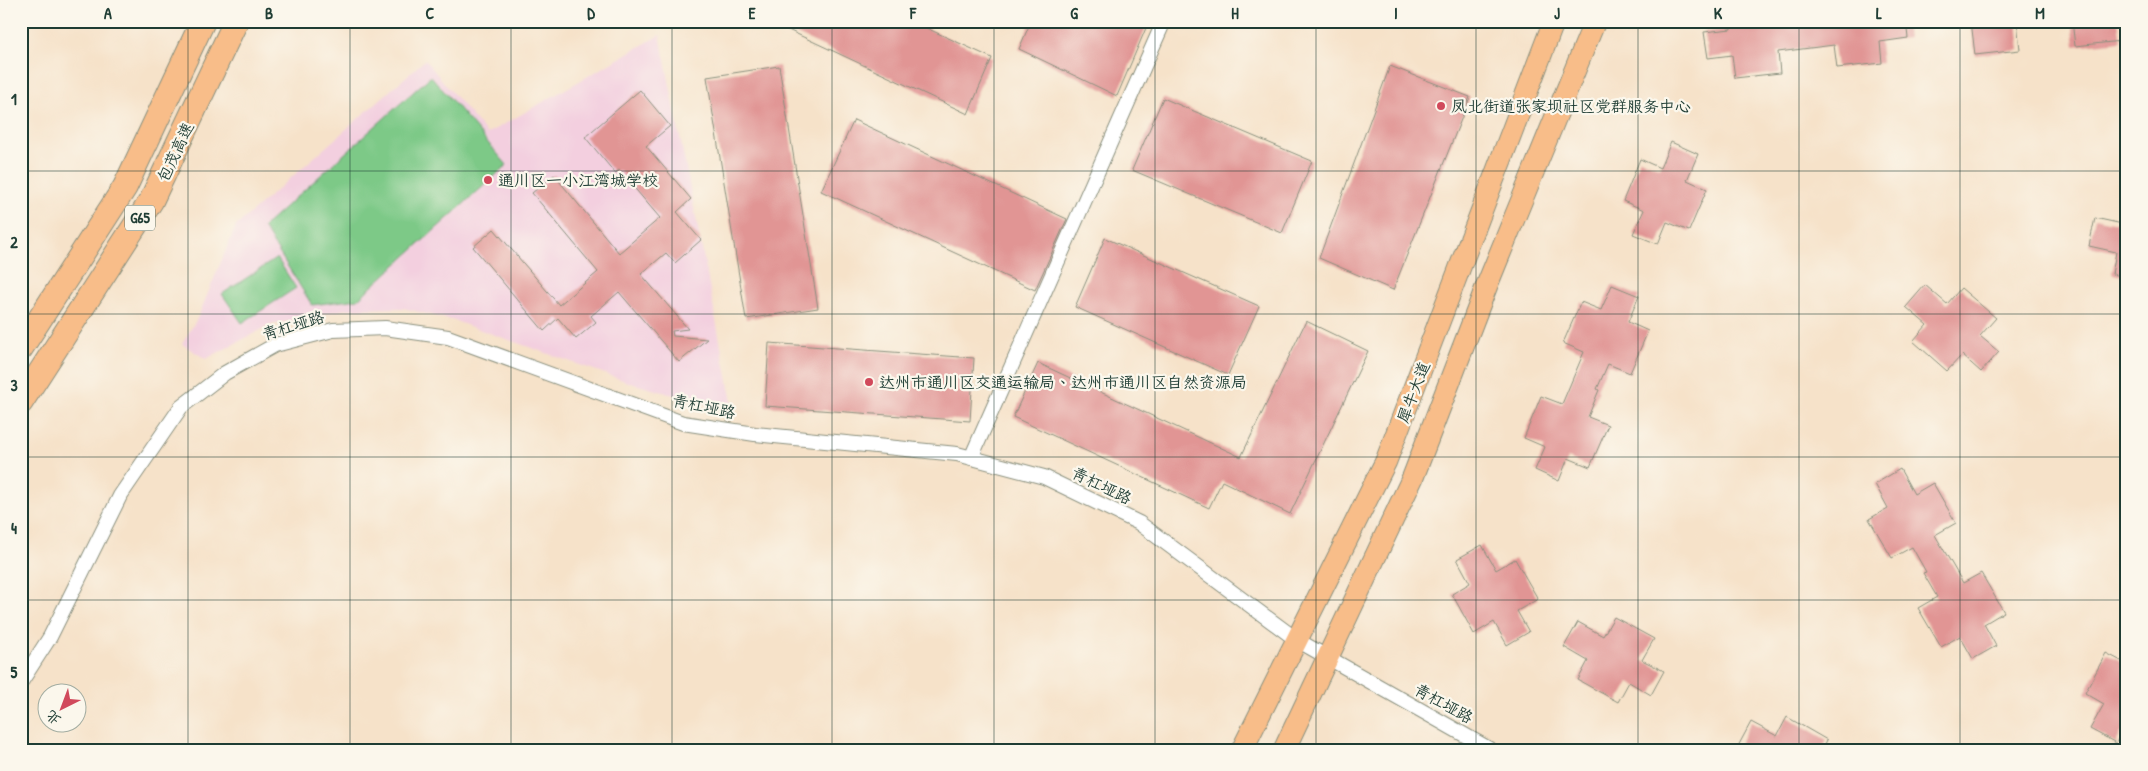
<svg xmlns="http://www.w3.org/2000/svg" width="2148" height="771" viewBox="0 0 2148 771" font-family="'Patrick Hand','LXGW WenKai TC',sans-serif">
  <rect width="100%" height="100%" fill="#fbf7ec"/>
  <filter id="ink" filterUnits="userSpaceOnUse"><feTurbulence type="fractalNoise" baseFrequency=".02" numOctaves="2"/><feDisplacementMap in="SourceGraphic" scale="10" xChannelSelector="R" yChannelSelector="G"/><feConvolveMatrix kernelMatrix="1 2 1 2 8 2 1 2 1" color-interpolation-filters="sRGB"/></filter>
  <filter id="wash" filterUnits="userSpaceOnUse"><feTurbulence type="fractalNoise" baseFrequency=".0096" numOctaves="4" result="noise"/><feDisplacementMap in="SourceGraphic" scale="20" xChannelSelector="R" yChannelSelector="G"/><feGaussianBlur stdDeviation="1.12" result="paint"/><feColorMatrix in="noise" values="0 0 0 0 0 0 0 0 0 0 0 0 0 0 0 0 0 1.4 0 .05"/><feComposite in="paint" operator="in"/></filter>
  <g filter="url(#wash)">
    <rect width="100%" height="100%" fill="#f6e2c9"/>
    <!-- built -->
    <path fill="#f3cfdf" d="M660 35 734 412 631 383 455 321 403 308 347 309 270 325 206 359 182 344 198 317 236 226 425 60 487 134Z"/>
    <!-- garden -->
    <path fill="#7dc987" stroke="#4e835e" d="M431 76 507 165 358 299 312 305 263 227Z
      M277 258 296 288 242 323 222 294Z"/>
    <g id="blocks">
      <!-- building -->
      <path fill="#e19594" d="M769 21H911L992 58 968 114Z
        M1031 21H1149L1117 96 1019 49Z
        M1730 21H1906L1908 38 1880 42 1882 63 1837 68 1834 45 1778 52 1780 73 1735 78 1732 55 1708 58 1704 32 1731 29Z
        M1971 21H2017L2020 50 1975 55Z
        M2072 21H2118L2121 41 2075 46Z
        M779 66 818 308 746 319 707 77Z
        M1390 66 1470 97 1393 290 1319 258Z
        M640 90 670 126 646 146 691 199 677 212 701 240 675 263 666 253 641 274 688 329 672 331 673 336 707 339 679 362 619 292 591 316 596 322 576 339 558 318 544 331 473 247 494 229 559 305 598 272 532 193 554 175 619 253 660 218 619 170 615 173 585 137Z
        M1163 98 1312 161 1282 233 1132 170Z
        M854 120 1067 219 1035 290 821 191Z
        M1671 142 1698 154 1687 180 1707 189 1689 231 1667 222 1658 244 1633 234 1644 210 1623 201 1640 159 1660 168Z
        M2095 218 2127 225V277L2112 274 2116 252 2089 246Z
        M1105 238 1259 306 1228 375 1075 307Z
        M1612 285 1639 296 1628 322 1648 331 1630 373 1608 364 1597 389 1599 390 1588 417 1608 425 1590 467 1568 458 1559 481 1535 470 1545 447 1524 438 1541 396 1562 404 1584 352 1563 343 1581 302 1601 310Z
        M1925 285 1947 304 1961 288 1996 318 1980 336 1999 352 1981 372 1962 355 1947 371 1913 341 1927 325 1906 307Z
        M1306 321 1368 351 1290 514 1222 481 1209 508 1013 417 1038 363 1241 457Z
        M769 343 974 358 970 421 765 406Z
        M1900 469 1914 494 1933 483 1956 523 1935 535 1963 583 1981 573 2004 612 1984 624 1996 646 1973 659 1960 636 1941 647 1918 608 1937 597 1923 573 1926 572 1912 547 1892 558 1869 519 1888 508 1875 484Z
        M1482 545 1496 570 1515 559 1538 599 1517 611 1529 632 1507 645 1494 622 1474 634 1452 594 1470 583 1457 559Z
        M1614 617 1654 639 1642 660 1664 671 1651 695 1629 682 1618 702 1578 680 1588 661 1564 647 1578 622 1603 636Z
        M2106 653 2127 664V722L2116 743 2090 729 2104 704 2085 693Z
        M1787 717 1827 740 1822 750H1736L1751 722 1777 736Z"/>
    </g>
  </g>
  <g filter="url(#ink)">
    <use href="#blocks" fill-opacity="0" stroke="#8a907e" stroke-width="1"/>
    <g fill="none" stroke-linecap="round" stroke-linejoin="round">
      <!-- minor casing -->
      <g stroke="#8a907e" stroke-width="16">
        <path id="minor" d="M971 458 1164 21
          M21 682 50 637 120 496 181 407 225 373 275 345 333 330 385 328 448 337 683 423 755 434 957 454 1044 477 1139 523 1297 640 1491 750"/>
      </g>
      <!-- primary casing -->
      <g stroke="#8a907e" stroke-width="23">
        <path id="primary" d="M1242 750 1386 461 1554 21
          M1284 750 1413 477 1487 285 1595 21"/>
      </g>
      <!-- motorway casing -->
      <g stroke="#8a907e" stroke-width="26">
        <path id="motorway" d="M21 348 125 187 203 21
          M21 402 151 201 236 21"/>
      </g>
      <!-- minor -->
      <use href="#minor" stroke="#fff" stroke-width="14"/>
      <!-- primary -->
      <use href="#primary" stroke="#f8bd89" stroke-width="21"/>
      <!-- motorway -->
      <use href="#motorway" stroke="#f8bd89" stroke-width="24"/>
    </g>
  </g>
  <!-- grid -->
  <path fill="none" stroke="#1f3d34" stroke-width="1" stroke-opacity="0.55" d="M188 21V750M350 21V750M511 21V750M672 21V750M832 21V750M994 21V750M1155 21V750M1316 21V750M1476 21V750M1638 21V750M1799 21V750M1960 21V750M21 171H2127M21 314H2127M21 457H2127M21 600H2127"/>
  <!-- markers -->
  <g fill="#d1495b" stroke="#fbf7ec" stroke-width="2">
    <circle cx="1441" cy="106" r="5"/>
    <circle cx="488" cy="180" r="5"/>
    <circle cx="869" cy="382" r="5"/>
  </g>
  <g text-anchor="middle" stroke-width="4.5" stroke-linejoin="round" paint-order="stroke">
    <!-- shield labels -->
    <rect fill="#fbf7ec" stroke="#61756b" stroke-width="1" x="125" y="205.5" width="30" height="25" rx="4"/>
    <g font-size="15" font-weight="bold" fill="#1f3d34">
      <text x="140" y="223">G65</text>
    </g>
    <!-- poi labels -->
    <g font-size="16" fill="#1f3d34" stroke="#fbf7ec" text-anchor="start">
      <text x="1451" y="112">凤北街道张家坝社区党群服务中心</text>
      <text x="498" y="186">通川区一小江湾城学校</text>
      <text x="879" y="388">达州市通川区交通运输局、达州市通川区自然资源局</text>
    </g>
    <!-- street labels -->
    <g font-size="16" fill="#1f3d34" stroke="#fbf7ec">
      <text transform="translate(175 152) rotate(-65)" y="6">包茂高速</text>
      <text transform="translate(293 325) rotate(-17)" y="6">青杠垭路</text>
      <text transform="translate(1413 392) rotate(-69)" y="6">犀牛大道</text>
      <text transform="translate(704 406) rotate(12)" y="6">青杠垭路</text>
      <text transform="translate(1102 485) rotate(26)" y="6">青杠垭路</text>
      <text transform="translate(1444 703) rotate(29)" y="6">青杠垭路</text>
    </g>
  </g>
  <!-- margin -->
  <rect width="2148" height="771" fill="none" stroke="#fbf7ec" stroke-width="55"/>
  <!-- north arrow -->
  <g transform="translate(62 708) rotate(222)"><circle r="24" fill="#fbf7ec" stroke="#a3ada2"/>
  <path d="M0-4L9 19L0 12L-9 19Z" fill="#d1495b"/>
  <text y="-8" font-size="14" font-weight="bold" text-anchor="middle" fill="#1f3d34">北</text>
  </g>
  <rect x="28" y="28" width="2092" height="716" fill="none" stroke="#1f3d34" stroke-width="2"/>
  <g font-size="16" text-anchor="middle" font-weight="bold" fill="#1f3d34">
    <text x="108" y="19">A</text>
    <text x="269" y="19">B</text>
    <text x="430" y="19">C</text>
    <text x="591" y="19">D</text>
    <text x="752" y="19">E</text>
    <text x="913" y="19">F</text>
    <text x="1074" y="19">G</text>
    <text x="1235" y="19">H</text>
    <text x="1396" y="19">I</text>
    <text x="1557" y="19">J</text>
    <text x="1718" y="19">K</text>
    <text x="1879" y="19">L</text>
    <text x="2040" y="19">M</text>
    <text x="14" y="105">1</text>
    <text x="14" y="248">2</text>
    <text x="14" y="391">3</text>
    <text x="14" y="534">4</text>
    <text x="14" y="678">5</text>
  </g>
</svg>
